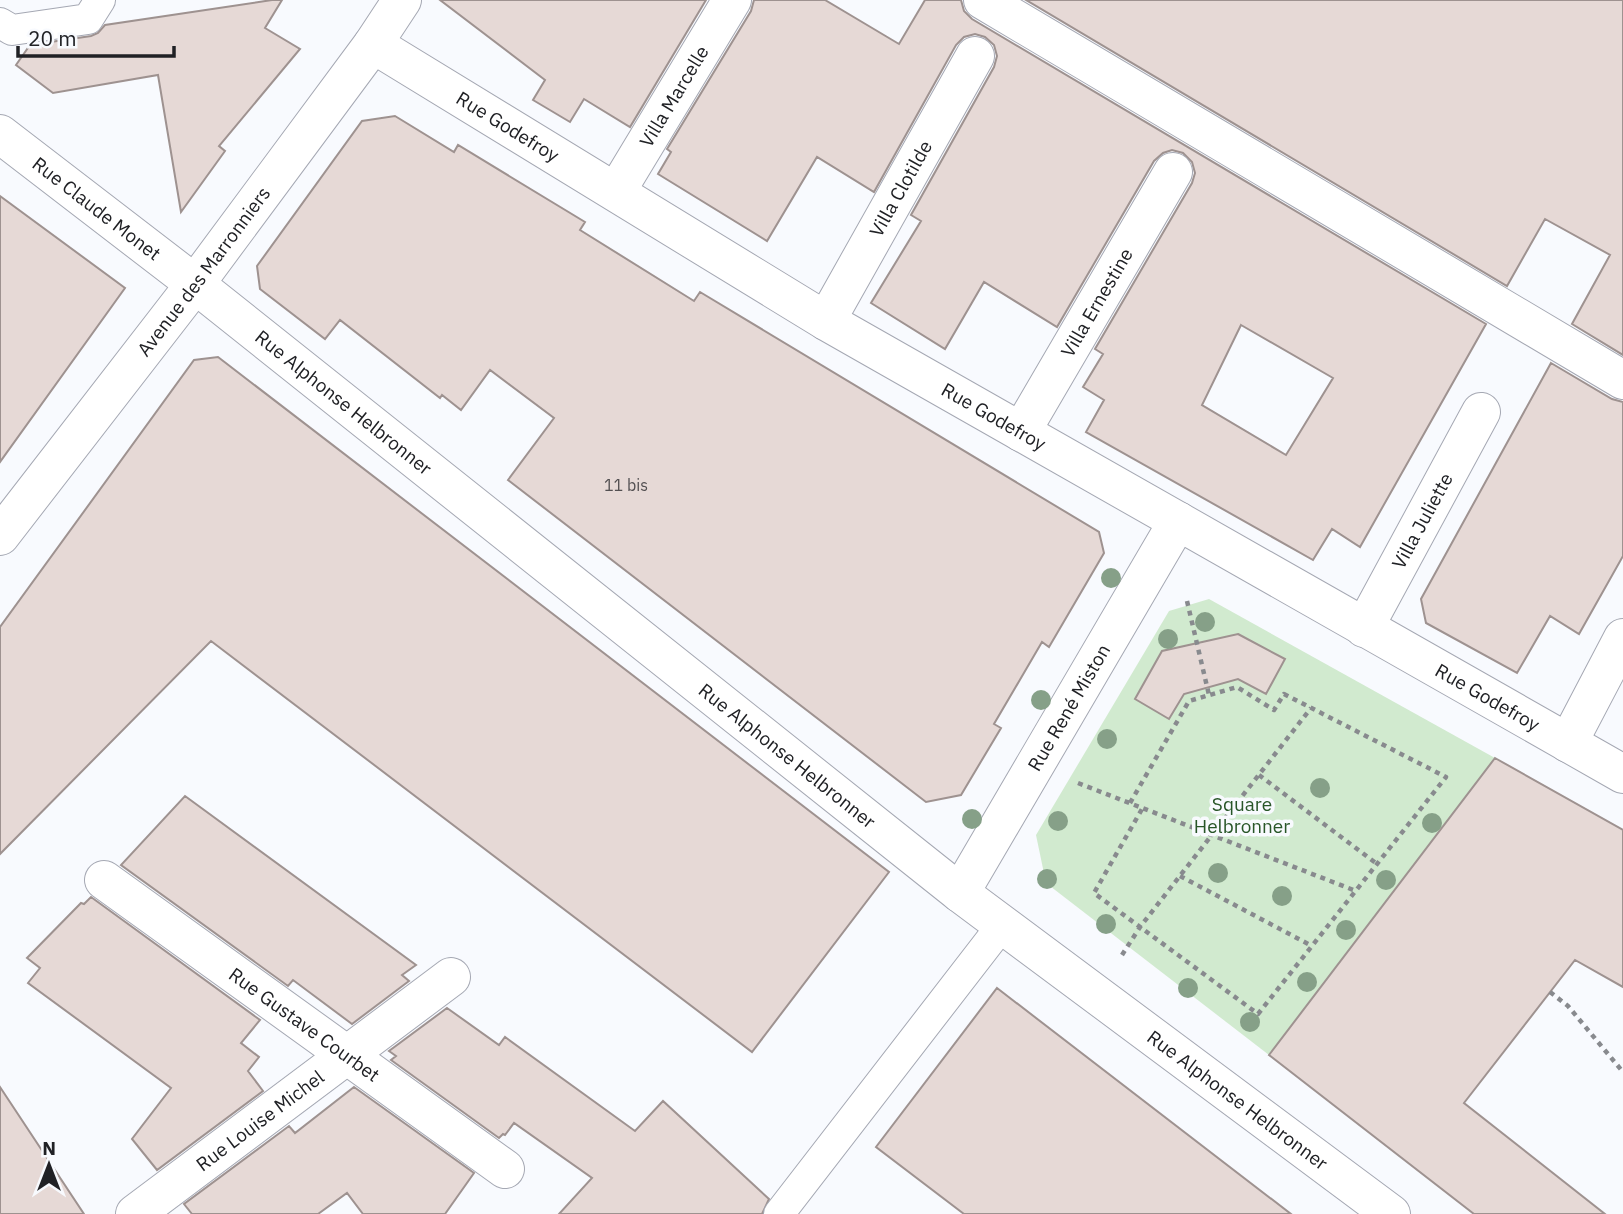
<svg xmlns="http://www.w3.org/2000/svg" width="1623" height="1214" viewBox="0 0 1623 1214" font-family="'IBM Plex Sans',sans-serif">
  <rect width="100%" height="100%" fill="#f8fafe"/>
  <!-- green -->
  <path fill="#d1eacf" d="M1209 599 1495 758 1269 1055 1046 883 1036 835 1169 611Z"/>
  <!-- building -->
  <path fill="#e6d9d6" stroke="#9e9290" stroke-width="2" fill-rule="evenodd" d="M272 0H282L265 28 300 49 219 146 225 151 181 212 158 75 53 93 16 65 30 45 91 36 98 33 105 25Z
    M440 0H706L630 127 584 99 570 122 533 100 545 80Z
    M754 0H825L899 44 925 0H961L964 11 972 19 1486 324 1360 547 1332 529 1313 560 1086 432 1104 400 1083 387 1103 354 1095 349 1192 183 1195 173 1192 162 1183 153 1172 150 1163 153 1154 161 1057 327 984 282 945 349 871 303 921 221 911 215 994 67 997 56 994 45 985 37 975 34 964 37 956 45 874 192 817 157 767 241 658 174 671 152 667 149 751 11ZM1241 325 1333 378 1286 455 1202 405Z
    M1026 0H1623V355L1572 324 1610 255 1545 219 1507 286Z
    M395 116 454 152 458 145 585 222 580 230 694 301 700 292 1099 532 1104 553 1049 647 1042 642 994 724 1001 728 961 795 926 802 508 480 554 418 490 370 461 410 442 395 440 398 340 320 325 339 260 289 257 266 362 121Z
    M0 196 125 288 0 462Z
    M218 357 889 872 752 1052 211 641 0 854V627L194 360Z
    M1551 363 1612 399 1623 402V556L1579 634 1550 616 1517 673 1426 623 1421 599Z
    M1238 634 1285 659 1266 694 1238 679 1184 694 1169 719 1135 699 1162 651Z
    M1495 758 1623 830V987L1575 960 1464 1103 1605 1214H1474L1269 1055Z
    M185 796 416 965 402 975 409 981 352 1024 293 980 288 986 121 865Z
    M91 897 260 1020 241 1043 259 1057 248 1071 263 1091 157 1170 132 1139 171 1088 28 983 40 968 27 958 81 903 84 904Z
    M997 988 1291 1214H964L876 1147Z
    M447 1008 499 1045 505 1037 635 1131 663 1101 769 1199 762 1214H559L592 1178 514 1123 505 1135 503 1134 499 1138 391 1060 396 1056 389 1051Z
    M0 1087 84 1214H0Z
    M354 1087 474 1173 445 1214H363L347 1193 318 1214H192L184 1204 289 1126 295 1133Z"/>
  <g fill="none" stroke-linecap="round" stroke-linejoin="round">
    <!-- service casing -->
    <g stroke="#a5a8b3" stroke-width="32">
      <path id="service" d="M0 23 12 30 88 19 100 0
        M779 1214 1003 924"/>
    </g>
    <!-- minor casing -->
    <g stroke="#a5a8b3" stroke-width="40">
      <g id="minor">
        <path d="M983 0 1623 380"/>
        <path id="s1" d="M373 44 826 321 1623 774"/>
        <path id="s2" d="M0 134 195 284 960 893 1391 1214"/>
        <path id="s3" d="M616 192 732 0"/>
        <path id="s4" d="M826 321 975 56"/>
        <path id="s5" d="M1021 432 1173 172"/>
        <path id="s6" d="M0 536 195 284 373 44 402 0"/>
        <path id="s7" d="M1364 628 1481 412"/>
        <path d="M1568 743 1623 638"/>
        <path id="s8" d="M104 880 505 1169"/>
        <path id="s9" d="M960 893 1178 521"/>
        <path id="s10" d="M135 1214 451 977"/>
      </g>
    </g>
    <!-- path -->
    <path stroke="#888a8e" stroke-width="4.5" stroke-dasharray="5 5" stroke-linecap="butt" d="M1187 601 1209 695
      M1259 775 1377 864
      M1078 783 1356 891
      M1130 803 1189 701 1237 687 1274 710 1284 694 1446 777 1258 1014 1094 893 1142 809
      M1180 876 1312 946
      M1122 955 1140 927 1311 708
      M1550 992 1568 1006 1623 1072"/>
    <!-- service -->
    <use href="#service" stroke="#fff" stroke-width="30"/>
    <!-- minor -->
    <use href="#minor" stroke="#fff" stroke-width="38"/>
  </g>
  <!-- trees -->
  <g fill="#86a088">
    <circle cx="1111" cy="578" r="10"/>
    <circle cx="1205" cy="622" r="10"/>
    <circle cx="1168" cy="639" r="10"/>
    <circle cx="1041" cy="700" r="10"/>
    <circle cx="1107" cy="739" r="10"/>
    <circle cx="1320" cy="788" r="10"/>
    <circle cx="972" cy="819" r="10"/>
    <circle cx="1058" cy="821" r="10"/>
    <circle cx="1432" cy="823" r="10"/>
    <circle cx="1218" cy="873" r="10"/>
    <circle cx="1047" cy="879" r="10"/>
    <circle cx="1386" cy="880" r="10"/>
    <circle cx="1282" cy="896" r="10"/>
    <circle cx="1106" cy="924" r="10"/>
    <circle cx="1346" cy="930" r="10"/>
    <circle cx="1307" cy="982" r="10"/>
    <circle cx="1188" cy="988" r="10"/>
    <circle cx="1250" cy="1022" r="10"/>
  </g>
  <g text-anchor="middle" stroke-width="7" stroke-linejoin="round" paint-order="stroke">
    <!-- number labels -->
    <g font-size="16" fill="#524f51">
      <text x="626" y="491">11 bis</text>
    </g>
    <!-- street labels -->
    <g font-size="19" fill="#202125" stroke="#f8fafe">
      <text dy="7" stroke="none"><textPath href="#s3" startOffset="112">Villa Marcelle</textPath></text>
      <text dy="7" stroke="none"><textPath href="#s1" startOffset="158">Rue Godefroy</textPath></text>
      <text dy="7" stroke="none"><textPath href="#s4" startOffset="152">Villa Clotilde</textPath></text>
      <text dy="7" stroke="none"><textPath href="#s2" startOffset="122">Rue Claude Monet</textPath></text>
      <text dy="7" stroke="none"><textPath href="#s6" startOffset="334">Avenue des Marronniers</textPath></text>
      <text dy="7" stroke="none"><textPath href="#s5" startOffset="150">Villa Ernestine</textPath></text>
      <text dy="7" stroke="none"><textPath href="#s2" startOffset="436">Rue Alphonse Helbronner</textPath></text>
      <text dy="7" stroke="none"><textPath href="#s1" startOffset="724">Rue Godefroy</textPath></text>
      <text dy="7" stroke="none"><textPath href="#s7" startOffset="122">Villa Juliette</textPath></text>
      <text dy="7" stroke="none"><textPath href="#s1" startOffset="1292">Rue Godefroy</textPath></text>
      <text dy="7" stroke="none"><textPath href="#s9" startOffset="215">Rue René Miston</textPath></text>
      <text dy="7" stroke="none"><textPath href="#s2" startOffset="1003">Rue Alphonse Helbronner</textPath></text>
      <text dy="7" stroke="none"><textPath href="#s8" startOffset="247">Rue Gustave Courbet</textPath></text>
      <text dy="7" stroke="none"><textPath href="#s2" startOffset="1570">Rue Alphonse Helbronner</textPath></text>
      <text dy="7" stroke="none"><textPath href="#s10" startOffset="156">Rue Louise Michel</textPath></text>
    </g>
    <!-- park labels -->
    <g font-size="19" fill="#285628" stroke="#f8fafe">
      <text x="1242" y="811">Square<tspan x="1242" dy="22">Helbronner</tspan></text>
    </g>
  </g>
  <!-- north arrow -->
  <g transform="translate(49 1165)" stroke="#f8fafe" stroke-width="5" paint-order="stroke">
  <path d="M0-5L12 26L0 18L-12 26Z" fill="#202125"/>
  <text y="-10" font-size="19" font-weight="bold" text-anchor="middle" fill="#202125">N</text>
  </g>
  <!-- scale -->
  <path d="M18 46v10h156v-10" fill="none" stroke="#202125" stroke-width="3.5"/>
  <text x="28" y="46" font-size="21" fill="#202125" stroke="#f8fafe" stroke-width="5" paint-order="stroke">20 m</text>
</svg>
